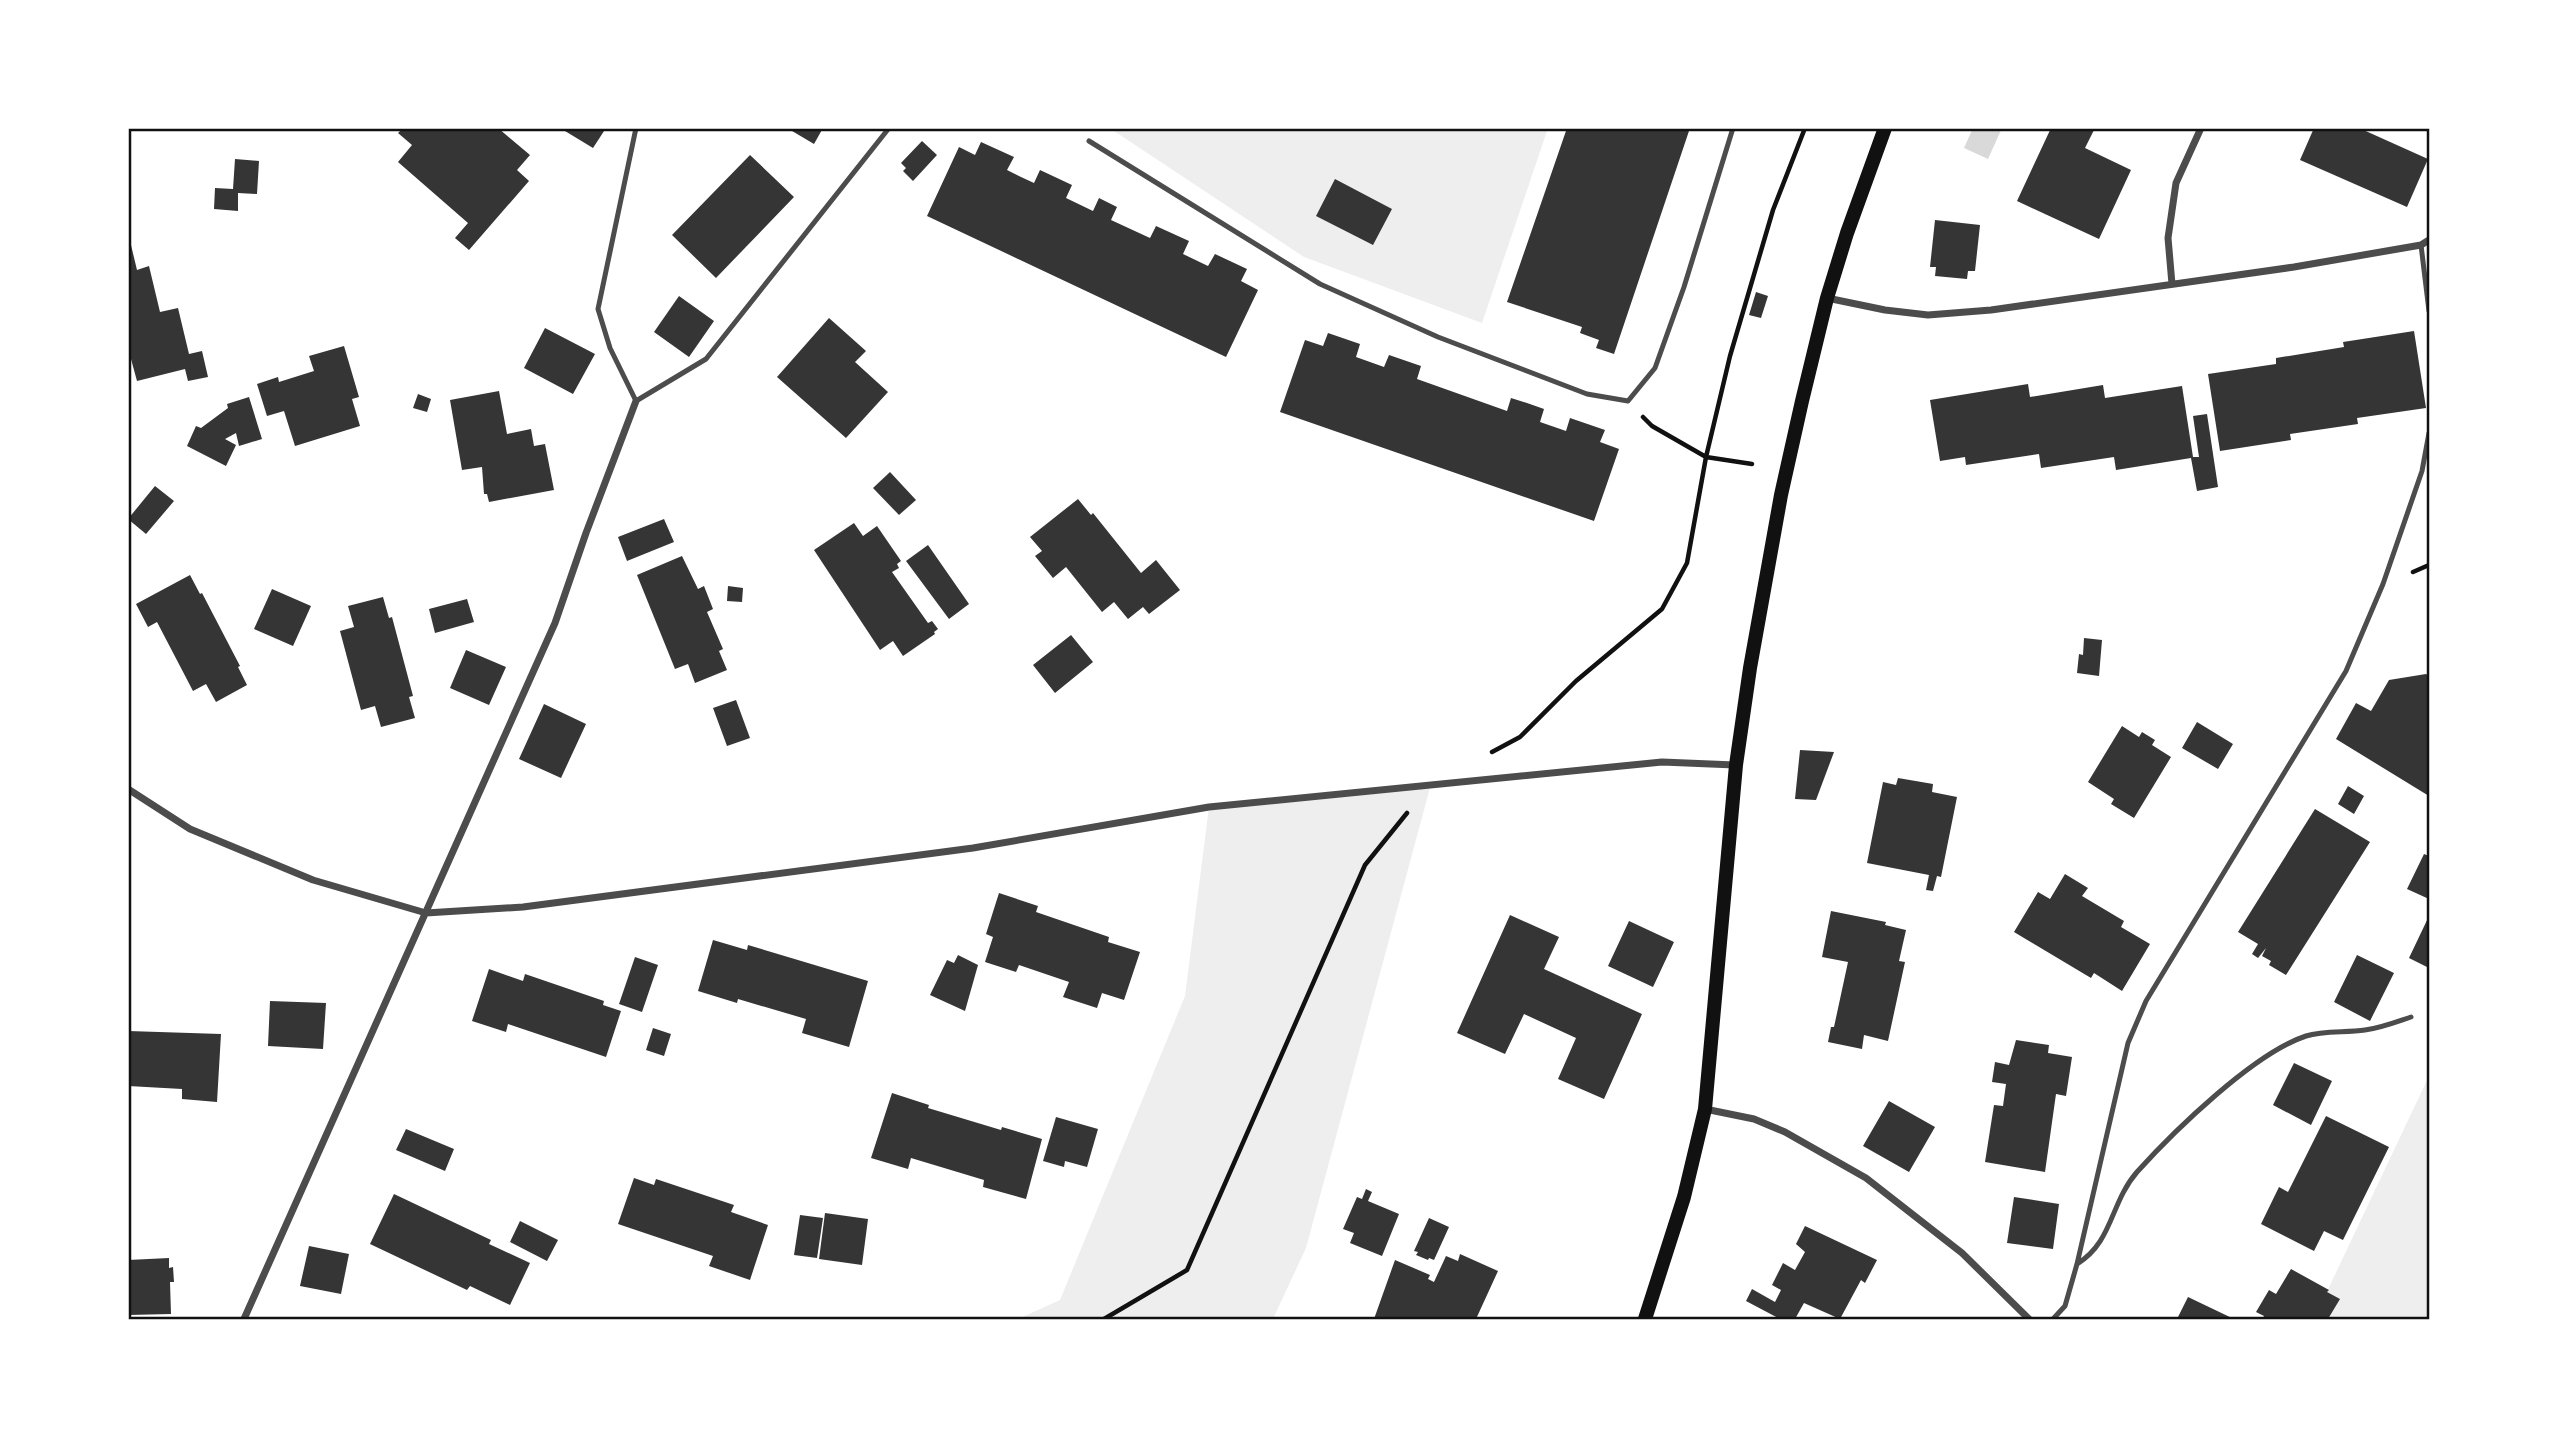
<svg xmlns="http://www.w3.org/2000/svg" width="2557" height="1447" viewBox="0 0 2557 1447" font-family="'Source Sans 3',sans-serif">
  <rect width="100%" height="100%" fill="#fff"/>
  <!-- green -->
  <path fill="#eee" d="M1548 128 1482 323 1304 257 1111 129Z
    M1431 784 1306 1248 1273 1319H1018L1060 1300 1185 996 1209 807Z
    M2429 1076V1319H2314Z"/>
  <!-- water -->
  <path fill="#d9d9d9" d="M1973 128H2002L1988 159 1964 148Z"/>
  <!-- building -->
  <path fill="#353535" d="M403 128H498L530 155 517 170 529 181 469 250 455 238 468 223 398 162 412 145 398 133Z
    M560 128H606L593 148Z
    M787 128H823L814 144Z
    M1567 128H1690L1614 354 1596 348 1599 340 1580 333 1582 327 1507 302Z
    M2051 128H2095L2085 148 2131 170 2099 239 2017 201Z
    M2314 128H2359L2428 159 2407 207 2300 160Z
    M922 141 937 155 913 181 903 171 906 168 901 163Z
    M981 142 1014 157 1007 170 1021 177 1034 183 1040 170 1072 185 1066 198 1093 211 1099 198 1117 207 1111 220 1150 238 1156 226 1189 241 1183 254 1208 266 1215 254 1247 269 1241 281 1258 290 1226 357 927 216 959 147 975 155Z
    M750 155 794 197 716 278 672 235Z
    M235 159 259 161 257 194 238 193V211L214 209 215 188 233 189Z
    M1335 179 1392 209 1373 245 1316 216Z
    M1935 220 1980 225 1975 271H1968L1967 279 1935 276 1936 267H1930Z
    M131 245 137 270 149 266 160 312 178 308 189 354 202 351 208 377 188 381 185 369 137 381 131 359 128 360V246Z
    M1756 292 1768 296 1761 318 1749 315Z
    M679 296 714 321 689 357 654 332Z
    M829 318 866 351 855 362 888 392 846 438 777 377Z
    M545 328 595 354 573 394 524 368Z
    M2414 331 2426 408 2357 418 2358 424 2290 434 2291 440 2220 451 2208 374 2276 364V358L2344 347 2343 342Z
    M1328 333 1360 344 1356 357 1384 367 1389 355 1421 366 1417 379 1507 411 1511 398 1527 403 1544 409 1540 422 1566 431 1570 418 1605 430 1600 442 1619 449 1594 521 1280 412 1305 340 1323 346Z
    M344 346 359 397 352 399 360 426 295 446 284 411 267 416 257 384 278 377 279 382 314 371 309 356Z
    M2028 384 2030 397 2103 385 2105 398 2182 386 2193 457H2199L2193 416 2207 414 2218 487 2197 491 2191 458 2116 470 2114 457 2041 468 2039 454 1966 465 1965 457 1940 461 1930 400Z
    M499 391 507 434 531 429 534 446 545 444 554 490 489 502 487 494H484L482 467 462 470 450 400Z
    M418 394 431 399 427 412 413 408Z
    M249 397 262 439 239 446 236 433 225 439 236 445 226 466 187 446 196 426 201 428 228 408 227 404Z
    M890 472 916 500 899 515 873 488Z
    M155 486 174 501 146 534 128 519Z
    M1078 499 1091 515 1093 513 1141 573 1156 560 1180 590 1149 614 1143 607 1128 619 1114 602 1102 612 1066 567 1053 578 1035 556 1042 551 1030 537Z
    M664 519 674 542 627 561 618 537Z
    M854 523 863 536 877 526 901 561 897 564 899 568 892 572 928 623 932 621 938 629 934 632 935 634 903 656 893 641 880 650 814 550Z
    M928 545 969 604 949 619 906 561Z
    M682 556 698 589 704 586 713 609 707 612 723 649 719 651 727 670 695 683 688 664 675 669 637 575Z
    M190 575 200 594 202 593 240 666 238 667 247 685 216 702 206 684 193 691 157 622 148 627 136 604Z
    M728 586 743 588 742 602 727 601Z
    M272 589 311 606 293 646 254 629Z
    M383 597 389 618 392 617 413 696 409 697 415 718 381 727 375 706 361 710 340 631 354 627 348 606Z
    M467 599 474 622 435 633 429 609Z
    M1071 635 1093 662 1055 693 1033 665Z
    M2084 638 2102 640 2099 676 2077 673 2079 654 2083 655Z
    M466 650 506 667 489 705 450 688Z
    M2426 674 2429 676V796L2336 739 2356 703 2371 711 2389 680Z
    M736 700 750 738 727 746 713 708Z
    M544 704 586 724 561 778 519 759Z
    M2197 722 2233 744 2218 769 2182 748Z
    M2122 726 2139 737 2142 732 2155 740 2152 745 2171 757 2134 818 2111 804 2114 799 2088 782Z
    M1800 750 1834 752 1816 800 1795 799Z
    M1898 778 1933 784 1932 792 1957 797 1941 877 1937 876 1933 891 1926 890 1929 875 1867 863 1883 782 1896 785Z
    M2348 786 2364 796 2354 814 2338 804Z
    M2315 809 2370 842 2286 975 2269 965 2271 961 2262 956 2266 948 2258 958 2252 954 2258 944 2238 932Z
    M2424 854 2429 856V899L2407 889Z
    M2065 874 2088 888 2082 896 2124 921 2121 927 2150 944 2122 991 2094 973 2091 978 2014 932 2038 892 2050 899Z
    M999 893 1038 906 1036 912 1109 937 1108 942 1140 952 1124 1000 1102 993 1097 1008 1063 997 1069 982 1019 965 1016 972 985 962 993 937 986 934Z
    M1831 911 1886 922 1885 925 1906 930 1899 961 1905 962 1888 1041 1864 1035 1862 1049 1828 1042 1831 1027H1834L1848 962 1822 957Z
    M1510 915 1559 937 1544 969 1642 1014 1604 1099 1558 1079 1576 1038 1524 1014 1505 1054 1457 1033Z
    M2429 916V968L2409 958Z
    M1629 921 1674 942 1653 987 1608 966Z
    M713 940 747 950 748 945 868 981 849 1047 802 1033 806 1019 738 999 737 1003 698 991Z
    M958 955 978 965 965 1011 930 995 947 960 954 963Z
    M2357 955 2394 973 2370 1021 2334 1002Z
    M635 957 658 965 642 1012 619 1004Z
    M489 969 523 981 525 974 604 1001 603 1005 621 1011 606 1057 508 1024 506 1032 472 1021Z
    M270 1001 326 1003 323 1049 268 1046Z
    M653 1028 671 1034 664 1056 646 1050Z
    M128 1031 221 1034 217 1102 182 1099V1089L128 1086Z
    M2016 1040 2049 1045 2048 1053 2072 1057 2066 1096 2056 1094 2045 1172 1985 1162 1994 1105 2003 1106 2006 1084 1992 1082 1995 1062 2009 1065Z
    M2294 1063 2332 1081 2311 1125 2273 1105Z
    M892 1093 929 1105 928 1108 1001 1130 1002 1127 1042 1139 1026 1199 983 1187 984 1180 911 1158 908 1169 871 1158Z
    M1889 1101 1935 1127 1909 1172 1863 1146Z
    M2326 1116 2389 1147 2343 1240 2324 1231 2314 1251 2261 1224 2279 1187 2288 1192Z
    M1056 1117 1098 1129 1087 1167 1065 1161 1064 1167 1043 1161Z
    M406 1129 454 1149 445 1171 396 1150Z
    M634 1178 654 1185 656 1179 734 1205 731 1212 768 1225 750 1280 709 1266 713 1256 618 1224Z
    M1366 1189 1372 1192 1368 1201 1399 1214 1382 1256 1350 1243 1354 1233 1343 1229 1357 1197 1362 1199Z
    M394 1194 491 1240 489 1244 530 1263 510 1305 470 1286 467 1290 370 1244Z
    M2014 1197 2059 1204 2053 1249 2007 1243Z
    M825 1213 868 1219 862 1265 819 1259Z
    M800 1215 823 1218 817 1258 794 1255Z
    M1429 1218 1449 1227 1434 1260 1429 1258 1428 1260 1416 1255 1418 1252 1414 1251Z
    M520 1221 558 1240 547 1261 510 1242Z
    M1805 1226 1877 1260 1865 1283 1861 1280 1840 1319 1804 1303 1795 1319H1780L1746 1301 1752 1289 1775 1302 1781 1290 1772 1285 1783 1263 1795 1270 1805 1252 1796 1244Z
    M309 1246 349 1254 341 1294 300 1286Z
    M1460 1254 1498 1271 1476 1319H1374L1395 1260 1430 1275 1428 1279 1434 1282 1446 1256 1458 1261Z
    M169 1258V1268L173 1267 174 1282H170L171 1314 128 1315V1260Z
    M2291 1269 2329 1290 2327 1292 2340 1299 2328 1319H2265L2263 1318 2264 1316 2256 1312 2269 1290 2276 1294Z
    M2188 1297 2234 1319H2177Z"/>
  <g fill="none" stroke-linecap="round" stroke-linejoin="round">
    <!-- path -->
    <path stroke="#111" stroke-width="4.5" d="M1643 417 1652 426 1706 457 1752 464
      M2413 572 2429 565
      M1492 752 1520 737 1576 681 1662 609 1687 563 1706 457 1730 356 1773 210 1805 128
      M1104 1319 1187 1270 1365 865 1407 813"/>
    <!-- service -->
    <path stroke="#4c4c4c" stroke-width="5" d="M636 128 598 309 610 348 636 401 706 359 889 128
      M1089 141 1320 284 1438 337 1587 394 1628 401 1655 368 1684 287 1733 128
      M2421 245 2429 311
      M2077 1264C2113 1242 2110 1203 2137 1172 2174 1131 2254 1053 2306 1036 2324 1030 2346 1033 2365 1030 2381 1028 2396 1022 2411 1017
      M2053 1319 2065 1306 2077 1264 2128 1043 2146 1001 2346 671 2383 584 2422 471 2429 433"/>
    <!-- minor -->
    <path stroke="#4c4c4c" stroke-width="7" d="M2172 284 2168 238 2176 183 2201 128
      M1827 298 1885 310 1928 315 1991 310 2294 267 2421 245 2429 240
      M128 789 190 829 313 880 426 913 523 907 973 848 1209 807 1662 762 1735 765
      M1705 1109 1754 1119 1785 1132 1866 1178 1962 1253 2029 1319
      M244 1319 555 623 586 533 636 401"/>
    <!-- secondary -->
    <path stroke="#111" stroke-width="14" d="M1645 1319 1684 1197 1705 1109 1736 765 1750 668 1781 495 1802 401 1827 298 1847 233 1885 128"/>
  </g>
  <!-- border -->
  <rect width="2557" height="1447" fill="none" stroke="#ffffff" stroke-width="259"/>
  <rect x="130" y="130" width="2298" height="1188" fill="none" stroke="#111" stroke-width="2.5"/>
</svg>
